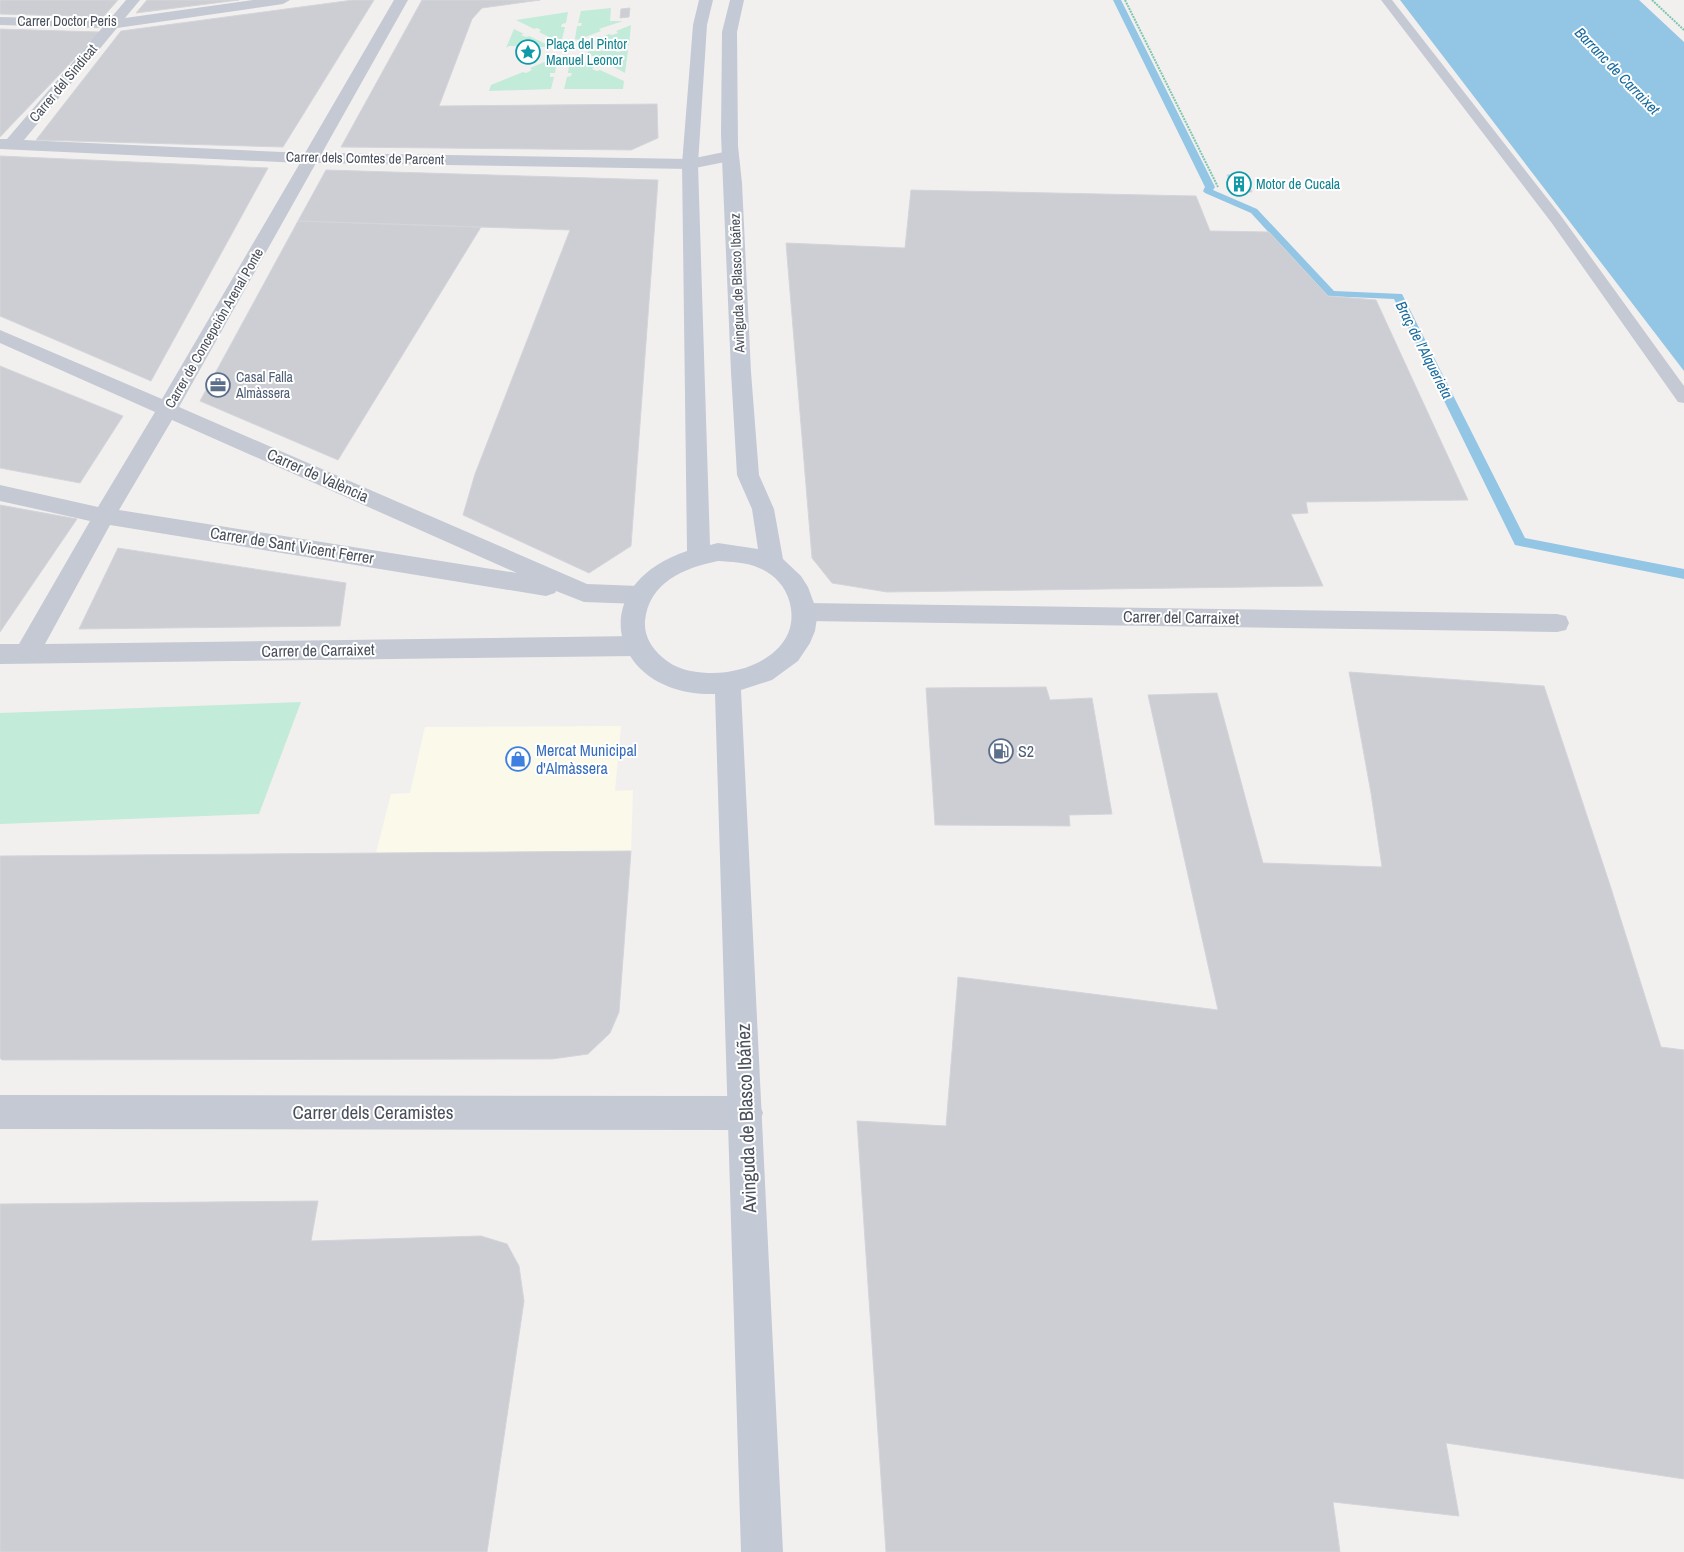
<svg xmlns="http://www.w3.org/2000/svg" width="1684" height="1552" viewBox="0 0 1684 1552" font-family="'Archivo Narrow',sans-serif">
  <rect width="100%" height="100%" fill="#f2f0ef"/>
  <!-- commercial -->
  <path fill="#faf9ea" d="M621 726 615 791 633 790 631 851 376 853 391 794 410 793 425 727Z"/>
  <!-- green -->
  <path fill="#c2ebd9" d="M611 8 610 21H623L599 29 601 31 578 40 575 39 577 26H581L582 23H578L581 11Z
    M568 12 566 23 562 24 561 27H565L562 39 557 41 539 32 541 30 537 28 534 29 516 20Z
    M631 25 629 45 618 43 617 45 590 46 586 44 609 34 612 35 618 33 616 31Z
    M514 29 524 34 521 35 526 37 529 36 548 45 544 47 509 46 506 48Z
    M628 50 625 73 610 65 612 64 608 61 604 62 587 53 589 51H616L617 52Z
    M554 58 557 60 555 73H550V77H554L551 89 489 91 491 85 523 72 526 73 532 70 530 68Z
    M574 58 594 67 592 69 597 71 600 70 624 81 623 89H564L567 77 571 76 572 73H568L570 59Z
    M301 702 259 814 0 824V713Z"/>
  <!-- water -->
  <path fill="#93c5e4" d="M1400 0H1639L1684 42V371Z"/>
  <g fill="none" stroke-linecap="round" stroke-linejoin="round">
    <!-- stream -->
    <path fill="#93c5e4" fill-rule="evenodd" d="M1113 0H1121L1215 187 1213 190 1257 209 1334 291 1402 294 1525 538 1684 569V579L1515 545 1394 299 1327 296 1251 213 1205 193 1203 191 1205 187Z"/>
  </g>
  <!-- building -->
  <path fill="#cdced3" stroke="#d4d5da" d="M0 0H118L103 17 0 14Z
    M147 0H239L136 13Z
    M353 0H374L283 147 36 140 121 31Z
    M422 0H540L482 8 472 19 439 106 657 104 658 138 631 150 341 147Z
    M630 8 629 17 620 18 621 9Z
    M0 29 100 32 0 137Z
    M0 156 268 168 151 381 0 316Z
    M326 170 658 180 631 546 589 573 463 515 475 474 570 230 298 221Z
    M1243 174 1252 192H1235L1227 175Z
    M911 190 1196 196 1210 231 1269 232 1328 296 1376 300 1468 500 1306 502 1308 513 1291 514 1323 586 887 592 832 583 812 558 786 243 905 248Z
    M298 221 481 227 338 460 200 401Z
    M0 366 123 416 80 483 0 468Z
    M0 505 77 519 0 632Z
    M118 548 346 583 340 626 79 629Z
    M1349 672 1544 686 1610 885 1661 1047 1684 1050V1479L1446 1443 1459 1516 1333 1502 1340 1552H886L857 1121 946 1126 958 977 1218 1010 1148 695 1217 693 1263 863 1382 867 1371 793Z
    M1046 687 1050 700 1092 698 1112 814 1069 815 1070 826 935 825 926 688Z
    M631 851 619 1012 610 1033 588 1054 552 1059 2 1060 0 1058V856Z
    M318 1201 311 1241 481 1236 507 1244 519 1266 524 1301 487 1552H0V1204Z"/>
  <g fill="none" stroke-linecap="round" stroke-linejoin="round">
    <!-- path -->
    <path stroke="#7dc6af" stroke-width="2" stroke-dasharray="2 1" stroke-linecap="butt" d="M1125 0 1218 187
      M1652 0 1684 30"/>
    <!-- lane -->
    <path fill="#c4c9d3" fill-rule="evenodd" d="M1381 0H1392L1561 216 1684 386V403L1678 402 1551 222Z"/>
    <!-- street -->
    <path fill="#c4c9d3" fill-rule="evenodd" d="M126 0H140L125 18 253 0H290L283 4 117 28 24 140 305 153 394 0H408L322 153 690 159 729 151 735 152 737 156 735 160 690 169 316 163 179 407 587 584 639 586 648 589 651 595 648 601 639 604 584 602 556 591 555 593 546 596 110 525 45 644 637 636 646 639 650 646 646 653 637 656 0 664V644H19L90 521 0 501V485L98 507 155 412 0 343V330L162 399 300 163 0 149V139H7L102 28 0 25V17L109 20ZM172 420 517 573 119 510Z
      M805 603 1557 614 1566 616 1569 623 1566 630 1557 632 805 621 796 619 793 612 796 605Z
      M0 1095 746 1096 758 1101 763 1113 758 1125 746 1130 0 1129Z"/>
    <!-- secondary -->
    <path fill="#c4c9d6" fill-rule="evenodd" d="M699 0H713L707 25 698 164 710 545 718 543 758 549 752 509 737 475 731 372 721 135 722 32 730 0H744L737 32 738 146 742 183 751 372 759 475 774 509 783 559 801 576 808 587 815 606 817 618 815 631 810 643 798 661 772 680 741 690 783 1552H741L715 694C612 697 580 587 687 551L682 164 693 25ZM718 561C731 562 747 562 759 568 773 573 785 586 789 600 804 649 749 675 708 673 691 672 675 669 662 657 651 647 644 636 645 621 649 582 684 568 718 561Z"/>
  </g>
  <!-- icons -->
  <defs>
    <g id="sight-ring" transform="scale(1.25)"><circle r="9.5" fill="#fff" stroke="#0f9aa8" stroke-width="1.5"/><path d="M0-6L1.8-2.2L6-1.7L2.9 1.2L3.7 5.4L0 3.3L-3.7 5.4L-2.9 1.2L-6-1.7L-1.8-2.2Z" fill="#0f9aa8"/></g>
    <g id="building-ring" transform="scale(1.25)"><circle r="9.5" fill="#fff" stroke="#0f9aa8" stroke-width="1.5"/><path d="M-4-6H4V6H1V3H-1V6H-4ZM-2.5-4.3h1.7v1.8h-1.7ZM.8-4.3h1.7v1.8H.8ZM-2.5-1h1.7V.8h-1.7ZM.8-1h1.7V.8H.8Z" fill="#0f9aa8"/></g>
    <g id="office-ring" transform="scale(1.25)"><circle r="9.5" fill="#fff" stroke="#5c6f8a" stroke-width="1.5"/><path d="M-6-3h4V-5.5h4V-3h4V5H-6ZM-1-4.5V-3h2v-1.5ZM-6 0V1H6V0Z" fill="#5c6f8a"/></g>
    <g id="fuel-ring" transform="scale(1.25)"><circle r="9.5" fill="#fff" stroke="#5c6f8a" stroke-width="1.5"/><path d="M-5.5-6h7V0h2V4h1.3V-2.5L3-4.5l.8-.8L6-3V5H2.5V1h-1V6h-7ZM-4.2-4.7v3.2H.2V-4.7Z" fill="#5c6f8a"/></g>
    <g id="shop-ring" transform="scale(1.25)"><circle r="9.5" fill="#fff" stroke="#3f7fe0" stroke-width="1.5"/><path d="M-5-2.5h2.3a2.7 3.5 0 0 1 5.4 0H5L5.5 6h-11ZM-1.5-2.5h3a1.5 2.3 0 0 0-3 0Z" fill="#3f7fe0"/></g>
  </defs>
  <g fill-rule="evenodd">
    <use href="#sight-ring" x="528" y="52"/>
    <use href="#building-ring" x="1239" y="184"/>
    <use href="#office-ring" x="218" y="385"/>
    <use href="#fuel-ring" x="1001" y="751"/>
    <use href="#shop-ring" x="518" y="759"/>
  </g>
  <g text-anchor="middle" stroke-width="4" stroke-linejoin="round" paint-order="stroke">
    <!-- far-street labels -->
    <g font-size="14" fill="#494f5b" stroke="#fff">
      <text x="67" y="26">Carrer Doctor Peris</text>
      <text transform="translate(63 83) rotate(-50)" y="5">Carrer del Sindicat</text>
      <text transform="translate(365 158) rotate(1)" y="5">Carrer dels Comtes de Parcent</text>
      <text transform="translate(737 283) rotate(-92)" y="5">Avinguda de Blasco Ibáñez</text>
      <text transform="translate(214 328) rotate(-60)" y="5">Carrer de Concepción Arenal Ponte</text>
    </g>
    <!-- far-culture labels -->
    <g font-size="14" fill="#0d838f" stroke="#fff" text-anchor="start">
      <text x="546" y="49">Plaça del Pintor<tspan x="546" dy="16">Manuel Leonor</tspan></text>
      <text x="1256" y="189">Motor de Cucala</text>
    </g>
    <!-- far-service labels -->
    <g font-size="14" fill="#4e5e75" stroke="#fff" text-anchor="start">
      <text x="236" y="382">Casal Falla<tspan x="236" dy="16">Almàssera</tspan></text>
    </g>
    <!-- far-water labels -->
    <g font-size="15" font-style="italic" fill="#196b9e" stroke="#fff">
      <text transform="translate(1617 71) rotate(46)" y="5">Barranc de Carraixet</text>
      <text transform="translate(1424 350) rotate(63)" y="5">Braç de l'Alquerieta</text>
    </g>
    <!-- street labels -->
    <g font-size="16" fill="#494f5b" stroke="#fff">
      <text transform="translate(318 475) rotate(24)" y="6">Carrer de València</text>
      <text transform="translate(292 545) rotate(9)" y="6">Carrer de Sant Vicent Ferrer</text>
      <text transform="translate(1181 617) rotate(1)" y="6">Carrer del Carraixet</text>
      <text transform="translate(318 650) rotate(-1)" y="6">Carrer de Carraixet</text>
    </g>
    <!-- shop labels -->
    <g font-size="16" fill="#366cbe" stroke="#fff" text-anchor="start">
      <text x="536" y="756">Mercat Municipal<tspan x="536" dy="18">d'Almàssera</tspan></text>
    </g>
    <!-- service labels -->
    <g font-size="16" fill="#4e5e75" stroke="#fff" text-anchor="start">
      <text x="1018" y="757">S2</text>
    </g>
    <!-- near-street labels -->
    <g font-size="19" fill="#494f5b" stroke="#fff">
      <text x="373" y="1119">Carrer dels Ceramistes</text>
      <text transform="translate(746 1118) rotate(-92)" y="7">Avinguda de Blasco Ibáñez</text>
    </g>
  </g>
</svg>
